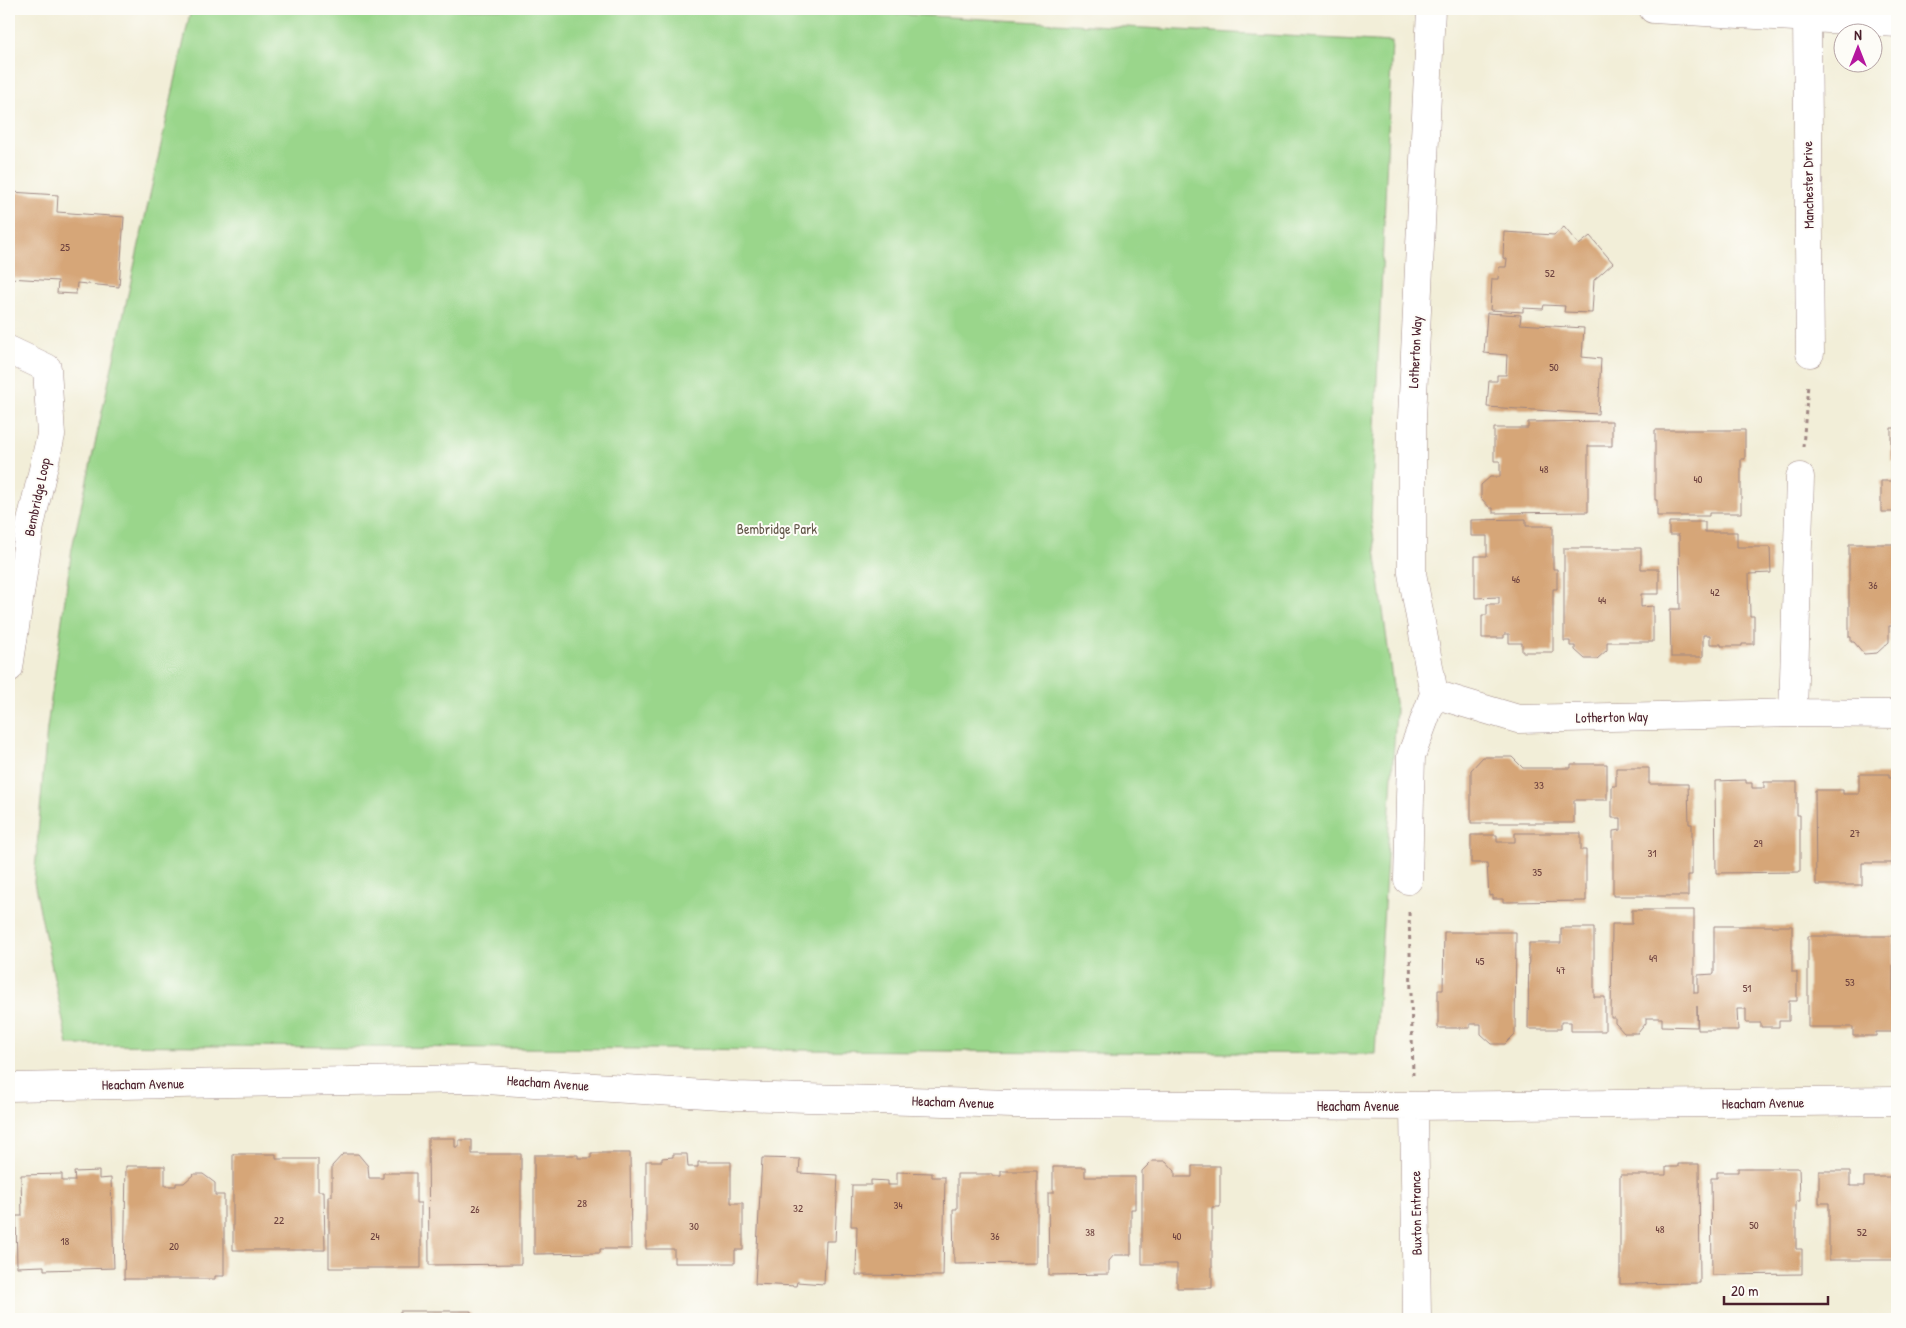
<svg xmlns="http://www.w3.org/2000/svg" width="1906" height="1328" viewBox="0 0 1906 1328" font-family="'Patrick Hand',sans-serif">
  <rect width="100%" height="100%" fill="#fdfcf7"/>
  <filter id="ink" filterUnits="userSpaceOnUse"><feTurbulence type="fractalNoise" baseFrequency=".02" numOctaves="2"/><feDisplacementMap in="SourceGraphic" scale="10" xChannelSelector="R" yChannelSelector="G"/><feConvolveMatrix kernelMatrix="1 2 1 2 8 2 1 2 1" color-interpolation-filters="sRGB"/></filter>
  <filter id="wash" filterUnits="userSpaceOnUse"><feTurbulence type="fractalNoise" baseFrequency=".0096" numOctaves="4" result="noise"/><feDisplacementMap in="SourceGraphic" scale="20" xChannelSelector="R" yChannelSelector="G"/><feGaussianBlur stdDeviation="1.12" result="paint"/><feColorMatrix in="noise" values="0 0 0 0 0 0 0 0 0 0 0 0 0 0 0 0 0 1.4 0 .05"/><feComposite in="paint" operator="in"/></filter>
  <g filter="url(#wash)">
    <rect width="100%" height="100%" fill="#f2eed8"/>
    <!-- green -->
    <path fill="#9ad68b" stroke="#727a5b" d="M191 9H808L1392 42 1371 518 1396 710 1375 1054 68 1045 34 882 47 728 72 548Z"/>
    <g id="blocks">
      <!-- building -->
      <path fill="#d6a678" d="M11 192 58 195 57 212 124 217 119 287 77 283 76 294 57 293 58 281 9 278V208Z
        M1564 227 1579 245 1590 236 1613 263 1594 280 1592 313 1564 312 1565 306 1544 305 1543 309 1523 308V312L1490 310 1492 279H1498L1499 267H1506L1507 259 1503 258 1504 232 1554 235Z
        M1487 313 1521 315 1520 324 1584 328 1582 357 1601 359 1598 414 1487 407 1489 381H1497V375H1506L1507 355 1484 353Z
        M1612 421V446H1588V512L1493 513V508H1490L1481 498V485L1490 477H1500V461H1494V428H1528V422Z
        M1891 428H1897V512H1881V481H1894V461H1891Z
        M1655 430H1745V459H1741V513H1709V516H1657V500H1655Z
        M1526 519V526H1553V569H1557V589H1553V652H1522V643H1509V634H1504V638H1482V615H1487V604H1499V597L1475 598V556H1487V536H1471V520Z
        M1669 522H1705V532H1737V547H1770L1771 573 1749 574 1750 616H1754V644H1742V646H1721V644H1710V635H1703V657H1671L1670 609H1680L1679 535H1669Z
        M1849 544H1897V626H1889V642L1877 653 1864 654 1854 642H1851V637H1849Z
        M1564 548H1641V569H1659V594H1641V607L1653 606V642H1607V650L1597 659H1585L1575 650V646H1570V641H1564Z
        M1483 757H1512L1523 768H1571V764H1607V800H1574V823H1471V770Z
        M1616 768H1649V784H1688L1689 824H1692V875H1688V896H1613V831L1621 830V818H1612V786H1616Z
        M1859 774H1889V778H1897V803H1895V863H1862V885H1816L1815 790H1843V794H1859Z
        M1746 780V783H1752V788H1764V782H1797V815H1800V872L1716 873 1715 781Z
        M1515 833H1581V850H1586V901L1503 902V899H1493V895L1489 896 1487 863H1471V835H1497V842H1515Z
        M1632 910H1694V993H1698V975L1714 974V926H1792V972H1797V1001H1789V1021H1779V1027H1761V1023H1746V1009H1737L1738 1030H1698L1697 1006V1027L1662 1026V1018H1646V1023L1638 1033H1624L1615 1023V1018H1611L1612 924H1632Z
        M1561 928H1594V997H1605V1031H1571V1022H1561V1029H1528L1529 943H1561Z
        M1444 932H1516L1515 1034 1505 1044H1492L1481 1034V1024H1470V1028H1438V990H1443Z
        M1808 936H1893V1032H1876V1036H1853V1027H1808Z
        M428 1138H455V1147H459V1140H472V1154H521V1264L429 1265Z
        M591 1153H630L631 1249H600V1253L534 1254V1155H578V1158H591Z
        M233 1154H276V1159H318V1191H324L325 1250H233Z
        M343 1154H358L368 1166 369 1178H383V1173H416V1203H421V1268H329V1196H332V1166Z
        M673 1154H687L688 1167H698V1162H731V1203H743V1250H735V1263H674V1249H646V1161H662V1158L673 1157Z
        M762 1158 800 1159 799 1173 838 1175 835 1241H826L824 1284 797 1282 796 1286 755 1284Z
        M1152 1161H1166L1175 1171V1177H1192V1166H1220V1207H1212V1288H1177V1264H1142V1171Z
        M1678 1164H1699L1700 1283 1620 1284V1175H1666V1167H1678Z
        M126 1166H165V1186H176V1183H184L194 1174H203L215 1183V1195H224V1276H215V1279H124Z
        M1053 1167H1085V1177H1135V1209H1131V1255H1114L1109 1261V1274L1049 1275 1048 1193H1053Z
        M1738 1168H1799L1800 1201H1796V1249H1802V1274L1712 1275 1711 1178H1717V1172H1738Z
        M99 1171V1179L111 1178 114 1268 44 1270V1266L17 1267 16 1216H22L21 1175 62 1174V1181H75L74 1172Z
        M1001 1171H1037V1263L954 1264 953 1209H957V1174H992V1176H1001Z
        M1819 1171H1850V1186H1864V1177H1896V1260H1829V1203H1819Z
        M897 1172 932 1173V1177H945L943 1276 856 1275 857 1226H851L852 1185H871V1180L888 1181V1185H897Z
        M400 1311H471V1319H400Z"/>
    </g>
  </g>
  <g filter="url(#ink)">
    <use href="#blocks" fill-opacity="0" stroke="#9e8682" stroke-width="1"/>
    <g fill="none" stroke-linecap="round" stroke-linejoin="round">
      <!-- minor casing -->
      <g stroke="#9e8682" stroke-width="29">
        <path id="minor" d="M1431 9 1412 418V573L1434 694 1518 719 1793 713 1897 714
          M1653 9 1897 23
          M1807 17 1810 353
          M9 350 47 368 51 435 30 526 9 668
          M1793 713 1800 477
          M1408 880 1411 756 1434 694
          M9 1087 471 1079 736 1096 1013 1104 1414 1106 1897 1101
          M1414 1106 1417 1319"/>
      </g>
      <!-- path -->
      <path stroke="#9e8682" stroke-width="3" stroke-dasharray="4 4" stroke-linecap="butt" d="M1803 447 1808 384
        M1409 912 1413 1075"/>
      <!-- minor -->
      <use href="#minor" stroke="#fff" stroke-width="28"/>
    </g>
  </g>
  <g text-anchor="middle" stroke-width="4" stroke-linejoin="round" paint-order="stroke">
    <!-- number labels -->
    <g font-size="11" fill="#6d413e">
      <text x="65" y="251">25</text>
      <text x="1550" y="277">52</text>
      <text x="1554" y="371">50</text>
      <text x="1544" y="473">48</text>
      <text x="1698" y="483">40</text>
      <text x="1516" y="583">46</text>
      <text x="1873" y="589">36</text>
      <text x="1715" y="596">42</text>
      <text x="1602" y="604">44</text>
      <text x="1539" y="789">33</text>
      <text x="1855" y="837">27</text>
      <text x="1758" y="847">29</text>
      <text x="1652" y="857">31</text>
      <text x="1537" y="876">35</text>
      <text x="1653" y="962">49</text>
      <text x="1480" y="965">45</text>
      <text x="1561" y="974">47</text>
      <text x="1850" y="986">53</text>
      <text x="1747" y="992">51</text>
      <text x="582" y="1207">28</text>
      <text x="898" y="1209">34</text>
      <text x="798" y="1212">32</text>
      <text x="475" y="1213">26</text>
      <text x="279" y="1224">22</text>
      <text x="1754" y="1229">50</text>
      <text x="694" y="1230">30</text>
      <text x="1660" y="1233">48</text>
      <text x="1090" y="1236">38</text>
      <text x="1862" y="1236">52</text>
      <text x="375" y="1240">24</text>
      <text x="995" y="1240">36</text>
      <text x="1177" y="1240">40</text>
      <text x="65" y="1245">18</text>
      <text x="174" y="1250">20</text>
    </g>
    <!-- street labels -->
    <g font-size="14" fill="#4a1f2b" stroke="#fdfcf7">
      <text transform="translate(1808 185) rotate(-91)" y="5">Manchester Drive</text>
      <text transform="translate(1415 352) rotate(-87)" y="5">Lotherton Way</text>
      <text transform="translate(37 497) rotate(-78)" y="5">Bembridge Loop</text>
      <text transform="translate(1612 717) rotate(-1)" y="5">Lotherton Way</text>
      <text transform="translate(548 1083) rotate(4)" y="5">Heacham Avenue</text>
      <text transform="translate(143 1084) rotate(-1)" y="5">Heacham Avenue</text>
      <text transform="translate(953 1102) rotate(2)" y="5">Heacham Avenue</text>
      <text transform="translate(1763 1103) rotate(-1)" y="5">Heacham Avenue</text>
      <text x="1358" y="1111">Heacham Avenue</text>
      <text transform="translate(1416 1213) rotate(-91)" y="5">Buxton Entrance</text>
    </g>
    <!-- park labels -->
    <g font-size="14" fill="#625648" stroke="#fdfcf7">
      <text x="777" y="534">Bembridge Park</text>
    </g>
  </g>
  <!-- margin -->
  <rect width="1906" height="1328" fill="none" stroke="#fdfcf7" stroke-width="30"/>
  <!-- north arrow -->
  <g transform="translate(1858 48)"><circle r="24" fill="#fdfcf7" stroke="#b5a4a5"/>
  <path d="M0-4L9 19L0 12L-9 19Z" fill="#b5179e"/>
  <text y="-8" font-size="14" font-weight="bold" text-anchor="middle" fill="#4a1f2b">N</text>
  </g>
  <!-- scale -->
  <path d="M1724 1296v8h104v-8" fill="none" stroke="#4a1f2b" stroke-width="2.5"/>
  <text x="1731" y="1296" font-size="15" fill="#4a1f2b" stroke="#fdfcf7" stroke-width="4" paint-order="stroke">20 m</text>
</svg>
